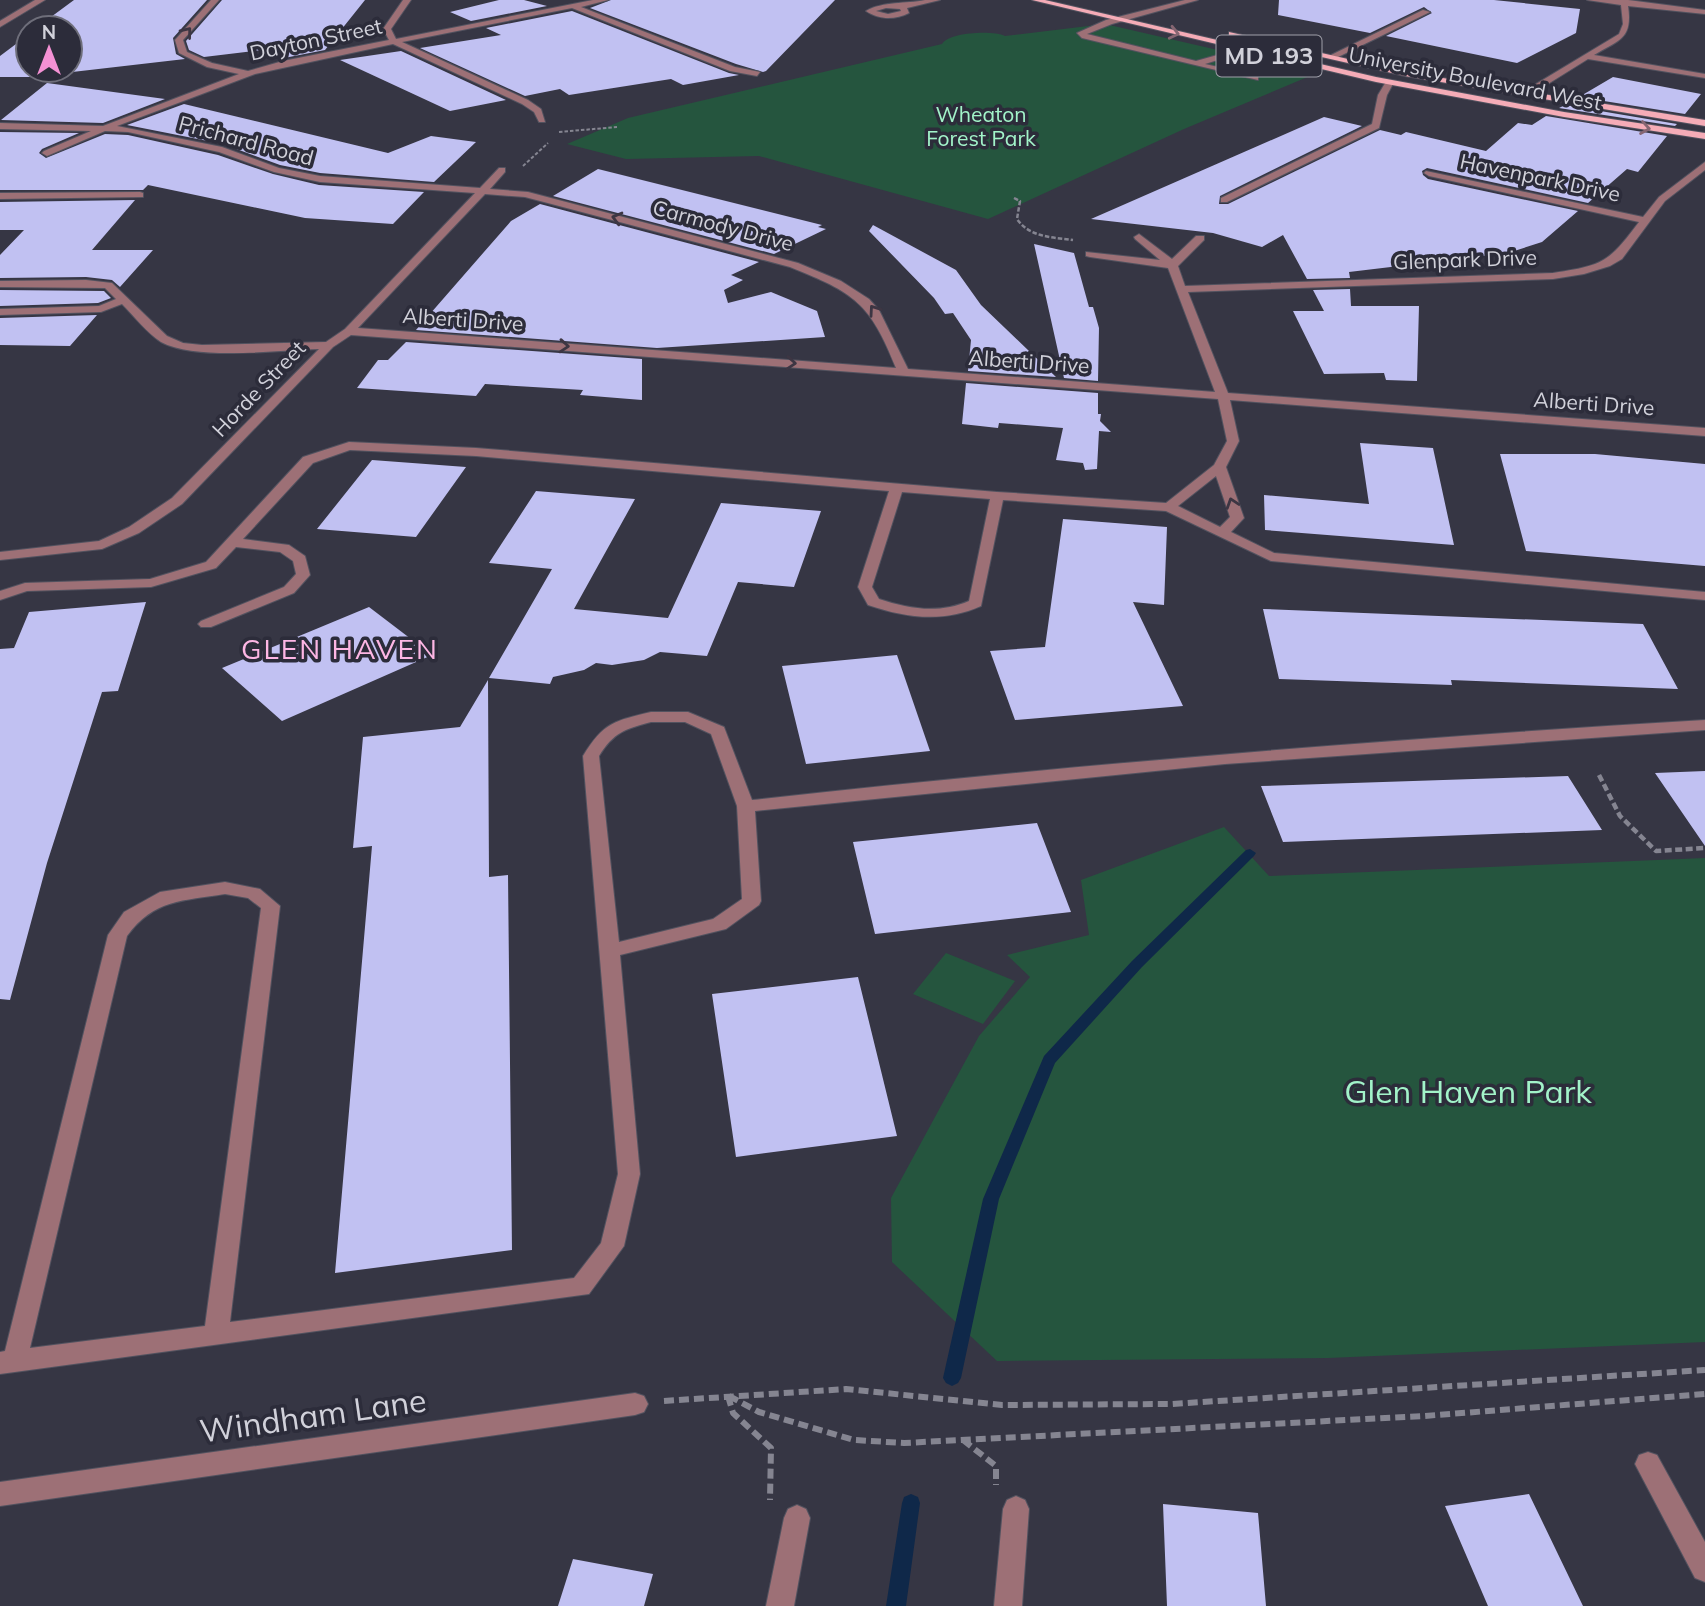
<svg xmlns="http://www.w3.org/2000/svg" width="1705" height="1606" viewBox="0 0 1705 1606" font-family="Mulish,sans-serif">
  <rect width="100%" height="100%" fill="#363644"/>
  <!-- green -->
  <path fill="#25553e" d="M1105 24 1317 73 1184 129 988 219 759 156 626 159 567 144 628 118 942 44C949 32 993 30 1005 36Z
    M1224 827 1269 876 1705 858V1342L1328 1358 997 1361 892 1262 891 1198 979 1036 1030 977 1007 955 1089 935 1081 880Z
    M946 953 1015 981 983 1024 913 994Z"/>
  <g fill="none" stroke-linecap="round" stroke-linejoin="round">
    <!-- stream -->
    <path fill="#0f2849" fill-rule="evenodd" d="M1250 849 1256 853 1254 856 1142 967 1055 1063 999 1199 961 1378 958 1383 952 1386 946 1383 943 1378 983 1199 1044 1056 1132 961 1246 850Z
      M911 1494 918 1497 920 1503 906 1606H886L902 1503 904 1497Z"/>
  </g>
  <!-- building -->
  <path fill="#c1c1f2" d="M74 0H207L173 38 176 54 185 59 29 77H0V56L28 35V70H70V28H36Z
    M222 0H365L325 50 279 59 262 50 204 57 189 50 186 41Z
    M499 0H524L547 6 471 21 450 12Z
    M611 0H835L766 71 763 72 736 64 590 8Z
    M1279 0H1494L1580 9 1576 33 1517 63 1386 36 1432 13 1424 7 1370 33 1278 15Z
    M572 11 729 73 739 75 683 85 671 79 569 95 560 89 525 96 420 48 501 35 486 28Z
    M401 51 506 100 450 111 340 60Z
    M1613 77 1701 94 1685 114 1579 97Z
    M47 83 165 99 103 123 1 120Z
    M184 104 388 153 431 136 476 142 434 182 320 173 280 165 223 144 127 125Z
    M1565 105 1677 124 1675 126 1559 108Z
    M1546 116 1667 136 1638 172 1627 169 1588 203 1427 168 1422 171 1423 175 1428 179 1578 211 1542 242 1508 253 1349 272 1350 278 1307 279 1283 235 1262 247 1213 233 1091 219 1324 117 1362 126 1220 196 1219 204H1228L1380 130 1401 135 1406 132 1486 151 1518 123 1532 125Z
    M0 132 79 133 42 149 39 153 46 158 105 134 128 135 218 155 273 174 319 185 424 192 393 224 305 218 148 185 143 190H0Z
    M598 169 822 225 818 227 826 229 774 254 553 196Z
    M135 200 92 250H153L120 287 112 280 86 277 0 278V255L24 230H0V202Z
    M540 204 759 262 731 275 743 280 724 290 728 303 771 292 817 311 825 337 657 348 416 330 511 221Z
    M873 225 956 270 981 305 1056 377 968 371 971 340 953 313 945 314 934 298 869 231Z
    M1034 244 1074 253 1089 307H1093L1099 328 1098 381 1064 378Z
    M1350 289 1351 306H1419L1417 381 1386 380 1384 373 1324 374 1293 311H1324L1313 290Z
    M0 290 104 291 111 298 98 303 0 306Z
    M97 315 70 346 0 345V318Z
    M406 342 642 359V400L580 395 583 390 485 384 476 396 357 388 378 360H388Z
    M966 383 1098 393V414H1101L1100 421 1111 432 1099 431 1097 469 1085 470 1083 463 1056 460 1063 428 999 423 998 428 962 424Z
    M1360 443 1433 448 1454 545 1265 530 1264 495 1369 504Z
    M1500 454H1595L1705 464V566L1526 551Z
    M372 460 466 467 416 537 317 529Z
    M536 491 635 499 574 609 668 618 721 503 821 511 794 587 738 582 707 656 660 652 644 660 612 665 596 663 584 670 553 677 550 684 489 678 552 569 489 563Z
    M1063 519 1167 527 1164 605 1133 602 1183 706 1015 720 990 651 1045 647Z
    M146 602 118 691 102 692 47 863 10 1000 0 999V649L14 648 29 612Z
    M369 607 432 655 282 721 222 668Z
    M1263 609 1643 624 1678 689 1451 680 1452 685 1279 679Z
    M897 655 930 751 806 764 782 666Z
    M488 680 489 877 508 875 512 1250 335 1273 372 846 353 848 363 737 460 727Z
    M1705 771V846L1655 773Z
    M1568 776 1602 830 1283 842 1261 786Z
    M1037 823 1071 912 875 934 853 842Z
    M858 977 897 1136 736 1157 712 994Z
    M1529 1494 1583 1606H1488L1445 1506Z
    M1163 1504 1258 1513 1266 1606H1167Z
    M573 1559 653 1574 644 1606H558Z"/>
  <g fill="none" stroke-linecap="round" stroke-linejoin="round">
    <!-- minor casing -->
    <g stroke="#52525f" stroke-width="2">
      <path id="minor" d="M35 0H45L0 27V21Z
        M211 0H219L183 40 187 52 212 63 248 71 283 61 389 40 383 29 403 0H411L391 29 396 39 593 0H608L581 7 735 67 760 72 757 76 730 71 572 8 402 42 528 100 541 109 545 122H539L534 112 522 104 393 44 255 74 117 126 222 147 279 168 320 176 480 188 499 168H505V172L490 189 528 192 798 263 841 281 869 299 879 310 908 369 1215 392 1168 268 1090 257 1086 256V252L1160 260 1135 239 1134 237 1139 234 1172 259 1196 236H1204V240L1178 266 1185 286 1553 273C1604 265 1608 263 1639 222L1429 176 1424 173 1426 171 1643 217 1659 197 1705 162V170L1665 201 1622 259 1610 266 1584 274 1553 279 1188 292 1228 393 1705 428V436L1230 400 1239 441 1226 467 1244 518 1231 532 1274 553 1705 592V600L1271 561 1166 511 1003 500 981 606C943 623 906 618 868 605L858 587 889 491 476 456 350 450 313 463 243 539 289 545 305 556 310 575 294 593 211 627H201L198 624 201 621 284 587 296 574 293 561 280 552 236 547 216 568 151 587 27 591 0 600V591L25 583 150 579 206 562 303 457 349 442 476 448 997 492 1166 503 1214 465 1227 441 1218 399 351 335 333 347 182 504 139 533 102 549 0 560V552L99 541 129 527 172 498 319 349C278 350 196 361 161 342 147 333 134 316 122 304L101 312 0 315V309L99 306 116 299 105 288 0 287V281L86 280 112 283 167 336 183 343 202 345 326 342 345 329 475 193 320 182 274 172 219 152 128 132 105 131 47 156 42 153 44 151 91 131 0 129V123L103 126 239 74 207 67 179 53 175 40ZM485 194 525 197 790 267C855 293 870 303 896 368L358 328ZM1216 476 1230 517 1220 527 1178 506ZM902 492 990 499 969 601C939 614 909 609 879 599L872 587Z
        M925 0H940L907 8 909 13C895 20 879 20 866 11 883 1 906 4 925 0ZM886 8 900 9 901 11 888 14 876 11Z
        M1185 0H1198L1112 24 1087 34 1196 61 1246 47V51L1205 64 1258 76V80L1082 38 1077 33 1106 20Z
        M1587 0H1628L1705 10V14L1628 6C1633 39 1619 40 1594 55L1705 74V78L1588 59 1527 97H1521V93L1619 34 1623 24 1621 5Z
        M1423 10 1430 12 1334 59 1327 57Z
        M1387 80 1394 82 1387 95 1379 128 1227 202H1221V198L1372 124 1378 95Z
        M140 192 143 193V197L0 199V193Z
        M651 712H688L724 727 752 800C1069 765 1387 739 1705 720V730L1225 764 755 811 761 901 759 905 726 929 620 955 640 1174 624 1246 589 1294 0 1374V1352L5 1351 108 935 124 912 160 892 225 882 260 889 280 906 230 1322 574 1278 601 1243 618 1174 583 756C604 722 614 721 651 712ZM651 722H685L711 734 737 806 742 899 713 919 619 942 599 756C614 732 625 729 651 722ZM225 894 248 898 261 908 205 1326 30 1348 127 936C154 899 183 901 225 894Z
        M635 1393 644 1396 648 1404 644 1412 635 1415 0 1506V1482Z
        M1648 1452 1657 1455 1705 1542V1582L1695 1578 1635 1464 1639 1455Z
        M1016 1496 1025 1500 1029 1509 1022 1606H994L1003 1509 1007 1500Z
        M797 1505 806 1509 810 1518 794 1606H766L784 1518 788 1509Z"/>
    </g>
    <!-- major casing -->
    <g stroke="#52525f" stroke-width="2">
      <path id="major" d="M1032 0H1045L1376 77 1564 112 1705 133V139L1564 117 1376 82Z
        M1229 32 1405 72 1705 120V126L1405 76 1229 36Z"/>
    </g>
    <!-- path-far3 -->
    <path stroke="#858591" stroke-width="2" stroke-dasharray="3.5 2" stroke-linecap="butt" d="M559 132 617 127
      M523 166 548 143"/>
    <!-- path-far2 -->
    <path stroke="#858591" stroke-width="2.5" stroke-dasharray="4.5 2" stroke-linecap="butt" d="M1014 198 1020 201 1017 219C1030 238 1053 237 1073 240"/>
    <!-- path-far1 -->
    <path stroke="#858591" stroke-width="4.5" stroke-dasharray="7 3.5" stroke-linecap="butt" d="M1599 775 1620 816 1656 851 1705 848"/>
    <!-- path -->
    <path stroke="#858591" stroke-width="6" stroke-dasharray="10 5" stroke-linecap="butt" d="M728 1396 733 1413 771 1448 770 1500
      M729 1396 759 1412 854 1440 904 1443 1424 1416 1705 1394
      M664 1401 846 1389 1002 1405 1171 1404 1705 1370
      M963 1440 996 1466V1485"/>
    <!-- minor -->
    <use href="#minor" fill="#9d7076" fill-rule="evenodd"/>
    <!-- major -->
    <use href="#major" fill="#f5acb7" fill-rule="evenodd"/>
  </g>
  <!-- one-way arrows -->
  <defs><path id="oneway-chevron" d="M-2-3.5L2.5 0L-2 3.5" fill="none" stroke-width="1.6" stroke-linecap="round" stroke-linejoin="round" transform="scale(1.75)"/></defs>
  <g stroke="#3d3643">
    <use href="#oneway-chevron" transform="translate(187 32) rotate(-51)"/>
    <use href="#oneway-chevron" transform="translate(617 218) rotate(-165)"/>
    <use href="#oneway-chevron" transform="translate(874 310) rotate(-125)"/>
    <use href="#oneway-chevron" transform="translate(564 346) rotate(4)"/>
    <use href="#oneway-chevron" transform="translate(791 363) rotate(4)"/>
    <use href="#oneway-chevron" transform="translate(1232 503) rotate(-108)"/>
  </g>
  <g stroke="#866672">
    <use href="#oneway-chevron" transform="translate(1174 33) rotate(13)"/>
    <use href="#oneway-chevron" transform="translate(1645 128) rotate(9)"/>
  </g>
  <g text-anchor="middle" stroke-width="7" stroke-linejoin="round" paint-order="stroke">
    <!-- far-street labels -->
    <g font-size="21" fill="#d1d1da" stroke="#2c2c3a">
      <text transform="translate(316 40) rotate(-12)" y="7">Dayton Street</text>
      <text transform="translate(1475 79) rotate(11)" y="7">University Boulevard West</text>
      <text transform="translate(246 141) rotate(15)" y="7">Prichard Road</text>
      <text transform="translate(1540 178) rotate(12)" y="7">Havenpark Drive</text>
      <text transform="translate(723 226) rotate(15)" y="7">Carmody Drive</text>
      <text transform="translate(1465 260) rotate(-2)" y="7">Glenpark Drive</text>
      <text transform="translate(463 320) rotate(4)" y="7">Alberti Drive</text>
      <text transform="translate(1029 362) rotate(4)" y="7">Alberti Drive</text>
      <text transform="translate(259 389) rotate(-46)" y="7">Horde Street</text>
      <text transform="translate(1594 404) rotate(4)" y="7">Alberti Drive</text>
    </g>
    <!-- far-park labels -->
    <g font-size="21" fill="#a2f3c9" stroke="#2c2c3a">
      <text x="981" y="122">Wheaton<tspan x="981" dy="24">Forest Park</tspan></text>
    </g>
    <!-- shield labels -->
    <rect fill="#2c2c3a" stroke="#a0a0aa" stroke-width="2" x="1216.5" y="35.5" width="105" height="41" rx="5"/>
    <g font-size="24" font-weight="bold" fill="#d1d1da">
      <text x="1269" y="64">MD 193</text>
    </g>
    <!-- neighbourhood labels -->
    <g font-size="28" letter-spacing="2" fill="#fdb6e4" stroke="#2c2c3a">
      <text x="340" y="659">GLEN HAVEN</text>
    </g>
    <!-- near-park labels -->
    <g font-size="32" fill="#a2f3c9" stroke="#2c2c3a">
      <text x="1468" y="1103">Glen Haven Park</text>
    </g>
    <!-- near-street labels -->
    <g font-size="32" fill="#d1d1da" stroke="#2c2c3a">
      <text transform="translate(313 1416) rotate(-8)" y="11">Windham Lane</text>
    </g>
  </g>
  <!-- north arrow -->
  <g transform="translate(49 49)"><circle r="33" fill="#2c2c3a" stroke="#6e6e7a" stroke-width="2"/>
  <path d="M0-5L12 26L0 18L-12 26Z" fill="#f491d4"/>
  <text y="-10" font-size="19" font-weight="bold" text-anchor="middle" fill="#d1d1da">N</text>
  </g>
</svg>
